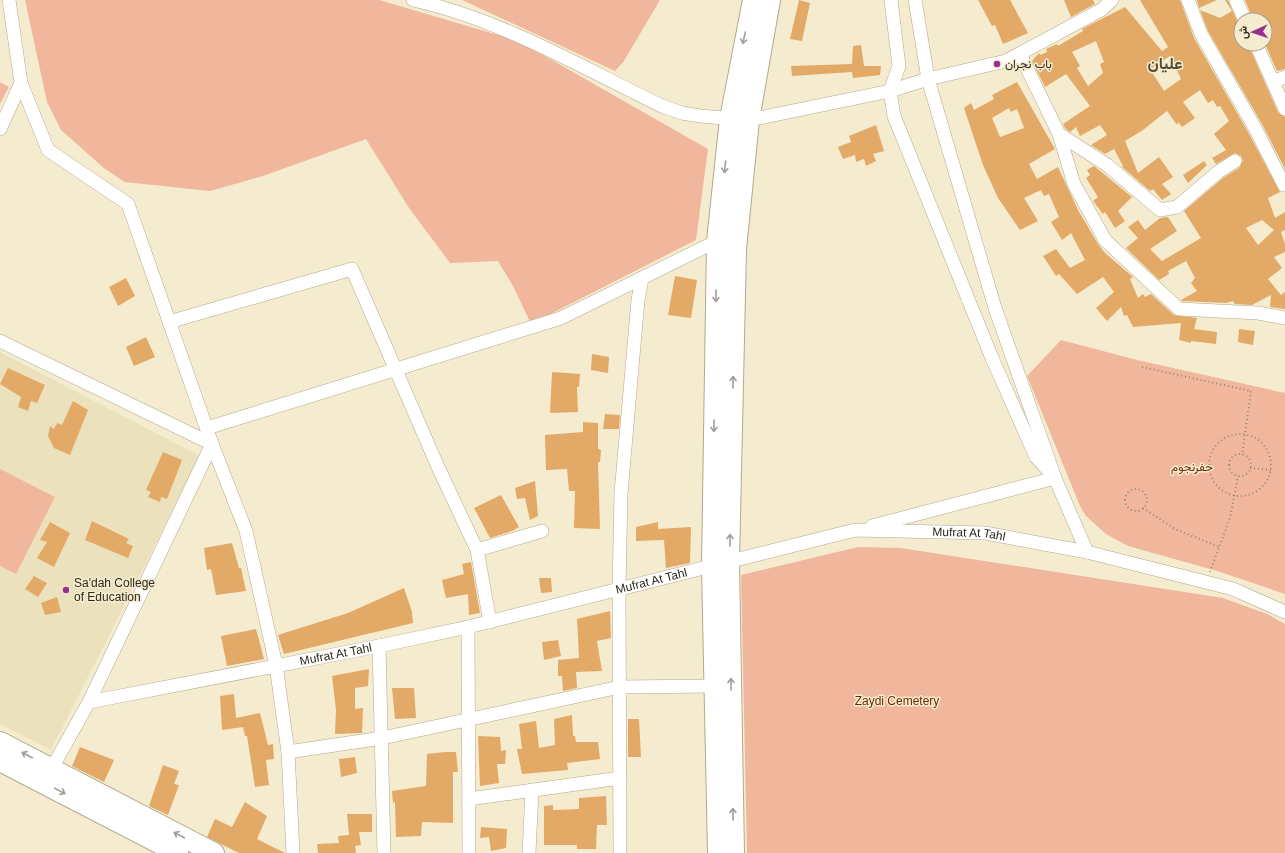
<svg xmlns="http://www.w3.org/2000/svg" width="1285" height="853" viewBox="0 0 1285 853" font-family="Arial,Vazirmatn,sans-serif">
  <rect width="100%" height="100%" fill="#f5eccf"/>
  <!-- built -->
  <path fill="#ebe1bc" d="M0 352 200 456 51 750 0 724Z"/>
  <!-- green -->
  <path fill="#f1b79d" d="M25 0H379L505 37 529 47 708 149 696 240 531 324 513 286 498 261 450 263 409 208 366 139 263 176 210 191 134 183 125 182 105 169 61 130 47 102Z
    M462 0H660L624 61 615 71Z
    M0 82 9 87 0 104Z
    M1061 340 1137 360 1285 393V594L1217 571 1128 546 1106 534 1086 516 1080 506 1027 376Z
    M0 469 55 497 16 574 0 566Z
    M858 547 901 548 1223 598 1267 614 1285 624V853H747L741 575Z"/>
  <!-- building -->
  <path fill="#e2a967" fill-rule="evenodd" d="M799 0 810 3 802 41 790 39Z
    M978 0H1010L1028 33 1003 44 995 25 992 26Z
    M1064 0H1093L1095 4 1071 17Z
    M1140 0H1180L1194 38 1248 132 1280 192 1268 198 1275 218 1285 212V230L1281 232 1285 244V252L1274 257 1282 268 1268 279 1281 295 1285 292V309L1270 307 1271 295 1252 305 1235 304 1233 301 1226 303 1182 301 1181 300 1197 291 1191 283 1195 278 1186 261 1168 271 1169 274 1159 280 1126 248 1138 238 1128 227 1138 220 1145 230 1160 218 1168 217 1177 231 1150 249 1162 261 1201 238 1184 211 1223 178 1239 168 1243 161 1241 156 1235 153 1216 164 1212 158 1226 150 1214 134 1229 121 1220 106 1217 107 1213 100 1208 103 1200 90 1183 102 1195 118 1182 127 1178 122 1177 125 1167 111 1143 130 1125 141 1138 173 1159 157 1173 177 1162 184 1171 194 1162 200 1153 189 1150 191 1122 167 1123 166 1114 149 1105 154 1091 145 1107 135 1100 125 1080 136 1076 127 1070 132 1065 128 1063 124 1090 106 1066 74 1045 87 1032 61 1039 53 1040 55 1047 52 1046 49 1057 44 1058 46 1083 31 1082 29 1125 7 1162 51 1168 47ZM1096 41 1104 62 1100 64 1103 73 1088 86 1077 68 1080 66 1072 52ZM1170 56 1181 79 1164 91 1150 69ZM1262 220 1274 230 1258 245 1246 228Z
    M1197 0H1217L1199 8Z
    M1225 0H1228L1238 23 1241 27V44H1248L1278 112 1285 117V169L1262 124 1208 31 1200 10 1220 18 1232 11Z
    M1245 0H1285V69L1277 71 1265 44V20H1253Z
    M861 45 864 66H881L880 75 853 78 852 72 792 76 791 66 852 64 853 46Z
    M1017 82 1055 149 1029 164 1037 179 1058 167 1078 210 1098 244 1105 253 1133 277 1130 279 1138 298 1143 294 1145 297 1151 294 1174 315 1197 318 1194 329 1217 332 1216 344 1191 341V343L1179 340 1181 323 1133 327 1127 315 1124 316 1121 307 1107 321 1096 308 1114 292 1103 277 1077 294 1059 274 1056 276 1043 256 1056 249 1070 268 1085 260 1071 233 1062 240 1051 222 1059 217 1049 194 1044 196 1041 190 1024 198 1038 221 1020 230 998 198 983 165 964 108 971 103 974 110 994 99 992 95ZM1009 108 1011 112 1017 109 1024 128 1000 137 992 118Z
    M876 125 884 151 873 154 876 161 866 166 864 159 856 162 855 155 843 159 838 147 851 142 849 136Z
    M1204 161 1207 165 1188 183 1183 175Z
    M1094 166 1132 197 1118 211 1125 221 1115 228 1105 212 1103 214 1093 201 1098 197 1086 178 1090 175 1087 170Z
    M675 276 697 280 691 318 668 315Z
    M126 278 135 296 118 306 109 287Z
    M1239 329 1255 331 1253 345 1238 342Z
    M146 337 155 357 134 366 126 347Z
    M592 354 609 357 608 373 591 370Z
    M8 368 45 385 37 403 31 401 28 411 18 407 21 397 0 384Z
    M552 372 580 374 579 387H577L578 412 550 413Z
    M73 401 88 410 70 455 54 448 48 436 50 426 54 429 57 423 62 425Z
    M605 414 620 415 619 429H603Z
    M583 422 598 423V449L601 450 600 462H598L600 529 574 528 575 491H569L567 469 546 470 545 435 583 432Z
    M163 452 182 460 167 499 161 497 160 502 148 497 151 492 146 490Z
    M535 481 538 516 530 520 525 498 517 499 515 488Z
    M501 495 519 527 512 531 490 538 474 508Z
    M92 521 129 539 126 543 133 546 128 558 85 540Z
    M50 522 70 533 54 567 37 558 47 542 40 540Z
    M658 522V529L691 527 690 563 666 568 664 540 636 541V527Z
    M232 543 239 568H241L246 591 216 595 211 569 207 570 204 548Z
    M471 562 480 613 469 615 468 594 446 598 442 580 464 574 462 564Z
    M34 576 47 583 38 597 25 589Z
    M539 578H551L552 592 541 593Z
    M404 588 412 612 413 623 284 654 278 635 348 613Z
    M57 597 61 612 45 615 41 603Z
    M610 611 611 638 597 641 602 671 576 672 577 688 563 691 562 676H558V660L579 658 577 619Z
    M256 629 264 659 227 666 221 636Z
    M558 640 561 656 544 660 542 642Z
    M369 669 368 686 355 688V709L363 708 362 733 335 734 336 710 332 676Z
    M392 688H414L416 718 395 719Z
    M234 694 236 718 260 713 268 745 273 744 274 759 266 760 269 785 255 787 247 736H245L243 727 222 730 220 696Z
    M572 715 573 736H575L576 742H598L600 759 567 763 568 770 522 774 517 749H522L519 724 536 721 539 748 555 745 554 719Z
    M628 719H639L641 757H628Z
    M478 736 500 737 501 751 506 750 505 764H497L499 783 480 786Z
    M80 747 114 760 104 782 72 766Z
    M445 752H456L458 772H453V823L422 822 421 836 396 837 395 802 393 803 392 791 426 786 427 754Z
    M355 757 357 773 341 777 339 759Z
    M163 765 179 771 174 784 179 785 168 815 149 806Z
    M606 796 607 825H597L596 849H577V845H544V806L553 805V810L579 809V798Z
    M245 802 267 816 257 839 285 853H239L207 837 215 819 232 827Z
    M347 814H372V832H359L361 845 355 846 356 853H318L317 844 339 843 338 836 349 835Z
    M481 827 507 829 506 848 491 851 489 837 480 838Z"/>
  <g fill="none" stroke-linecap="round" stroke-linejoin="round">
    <!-- street casing -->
    <g stroke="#b1a98d" stroke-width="14">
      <g id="street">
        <path d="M9 0 21 83 48 150 128 204 212 444 246 531 276 665 288 752 293 853"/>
        <path d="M413 0C500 19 583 68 662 106L682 113 700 116 749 120 890 91 928 79 1006 61 1101 10 1112 0"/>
        <path d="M891 0 899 66 890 91 894 116 992 358 1036 457 1055 478 1087 552"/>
        <path d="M1188 0 1201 34 1255 128 1284 185"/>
        <path d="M1236 0 1245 20"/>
        <path d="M1256 44 1285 109"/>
        <path d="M1020 54 1059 134 1074 184 1105 240 1179 309 1258 313 1285 318"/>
        <path d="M1274 81 1285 77"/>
        <path d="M0 129 21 83"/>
        <path d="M1059 134 1107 165 1160 210 1177 207 1218 172 1235 161"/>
        <path d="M169 322 352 269 438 467 477 550 490 622"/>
        <path d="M0 341 212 444 89 702"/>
        <path d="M207 428 561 318 717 241"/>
        <path d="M872 526 1055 478 995 308 928 79 915 0"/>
        <path d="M477 550 542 531"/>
        <path d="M468 627 469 853"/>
        <path d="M379 646 384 853"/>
        <path d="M288 752 382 738 620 687 714 686"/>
        <path id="s1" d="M52 768 89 702 379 646 468 627 855 530 985 533 1087 552 1233 589 1285 612"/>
        <path d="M469 799 620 778"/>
        <path d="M529 853 532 790"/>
        <path d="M620 853 619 588 621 493 638 300 642 278"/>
      </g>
    </g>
    <!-- primary casing -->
    <g stroke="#b1a98d" stroke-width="22">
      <path id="primary" d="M0 742 214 853
        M0 761 178 853
        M718 853 712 567 717 241 730 119 753 0
        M734 853 729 562 736 249 749 120 770 0"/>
    </g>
    <!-- path -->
    <path stroke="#8e8874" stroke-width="2" stroke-dasharray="1 3" stroke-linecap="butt" d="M1142 367 1251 391 1242 455
      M1209 465a31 31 0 1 1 62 0a31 31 0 1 1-62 0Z
      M1229 465a11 11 0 1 1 22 0a11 11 0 1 1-22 0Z
      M1250 468 1271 470
      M1125 500a11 11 0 1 1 22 0a11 11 0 1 1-22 0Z
      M1143 508 1175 529 1219 547
      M1210 572 1230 518 1238 476"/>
    <!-- street -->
    <use href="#street" stroke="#fff" stroke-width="13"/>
    <!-- primary -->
    <use href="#primary" stroke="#fff" stroke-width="20"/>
  </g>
  <!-- one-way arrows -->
  <defs><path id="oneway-shaft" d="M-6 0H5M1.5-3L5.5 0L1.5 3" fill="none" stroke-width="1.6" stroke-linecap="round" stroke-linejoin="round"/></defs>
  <g stroke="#a09e99">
    <use href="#oneway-shaft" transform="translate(744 38) rotate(103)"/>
    <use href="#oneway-shaft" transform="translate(725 167) rotate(96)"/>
    <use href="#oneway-shaft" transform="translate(716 296) rotate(91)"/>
    <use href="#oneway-shaft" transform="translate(733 382) rotate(-89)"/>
    <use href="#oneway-shaft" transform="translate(714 426) rotate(91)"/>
    <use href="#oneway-shaft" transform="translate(730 540) rotate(-89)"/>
    <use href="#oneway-shaft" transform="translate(731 684) rotate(-91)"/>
    <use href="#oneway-shaft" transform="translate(27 755) rotate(-153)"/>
    <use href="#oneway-shaft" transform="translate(60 791) rotate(28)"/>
    <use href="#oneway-shaft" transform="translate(733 814) rotate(-91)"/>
    <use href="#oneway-shaft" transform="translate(179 835) rotate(-152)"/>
  </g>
  <!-- markers -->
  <g fill="#982e90" stroke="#f5eccf" stroke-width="1.5">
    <circle cx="997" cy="64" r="4"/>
    <circle cx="66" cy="590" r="4"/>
  </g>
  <g text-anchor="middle" stroke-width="3" stroke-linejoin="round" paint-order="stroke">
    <!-- poi labels -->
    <g font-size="12" fill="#2c281d" stroke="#f5eccf" text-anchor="start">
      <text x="1005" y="68">باب نجران</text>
      <text x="74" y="587">Sa'dah College<tspan x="74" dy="14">of Education</tspan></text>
    </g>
    <!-- park labels -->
    <g font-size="12" fill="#6f2a00" stroke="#f5eccf">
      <text x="1192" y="471">حفرنجوم</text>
      <text x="897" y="705">Zaydi Cemetery</text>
    </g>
    <!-- street labels -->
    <g font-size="12" fill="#2c281d" stroke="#f5eccf">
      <text dy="4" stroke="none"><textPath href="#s1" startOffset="975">Mufrat At Tahl</textPath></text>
      <text dy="4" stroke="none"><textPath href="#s1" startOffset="651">Mufrat At Tahl</textPath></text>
      <text dy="4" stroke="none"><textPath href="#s1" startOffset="327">Mufrat At Tahl</textPath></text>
    </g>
    <!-- district labels -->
    <g font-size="16" font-weight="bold" fill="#554e35" stroke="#f5eccf">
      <text x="1165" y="69">عليان</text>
    </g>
  </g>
  <!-- north arrow -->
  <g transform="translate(1253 32) rotate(267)"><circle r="19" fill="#f5eccf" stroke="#a59e88"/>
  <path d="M0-3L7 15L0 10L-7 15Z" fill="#982e90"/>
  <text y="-6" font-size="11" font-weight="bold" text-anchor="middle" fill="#2c281d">ش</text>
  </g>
</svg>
